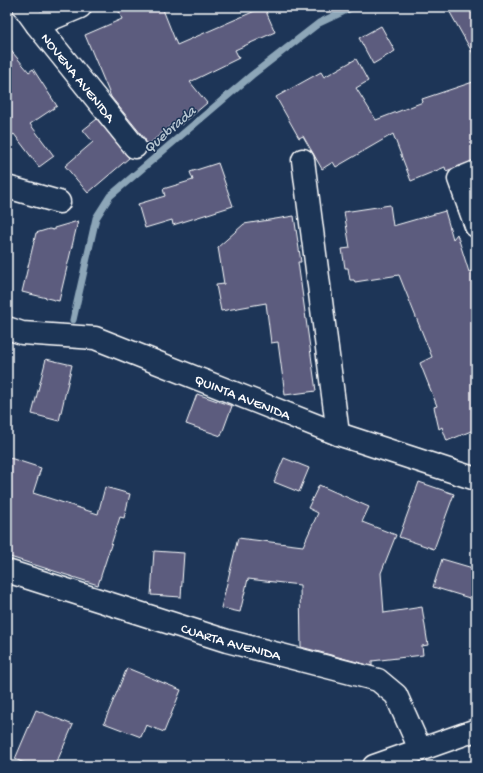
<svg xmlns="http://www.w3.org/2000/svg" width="483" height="773" viewBox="0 0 483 773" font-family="'Gochi Hand',sans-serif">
  <rect width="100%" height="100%" fill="#1d3557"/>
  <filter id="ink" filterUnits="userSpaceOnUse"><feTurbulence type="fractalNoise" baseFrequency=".025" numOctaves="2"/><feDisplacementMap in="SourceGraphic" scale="8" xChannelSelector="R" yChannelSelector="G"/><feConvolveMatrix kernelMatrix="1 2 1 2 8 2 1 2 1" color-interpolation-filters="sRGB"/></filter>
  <g filter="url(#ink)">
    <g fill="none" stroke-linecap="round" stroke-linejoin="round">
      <!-- stream -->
      <path stroke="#8da6b8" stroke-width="7" d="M73 320 96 218 110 196 252 75 319 23 353 7"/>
    </g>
    <!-- building -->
    <path fill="#5b5c7e" stroke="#fff" d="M117 7H162L177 45 264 7 275 32 235 50 239 58 190 82 207 103 181 125 177 120 147 146 145 139 111 97 85 35 122 19Z
      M447 7H476V59Z
      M381 26 395 51 373 64 359 38Z
      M7 46 29 72 33 69 57 106 30 124 54 156 39 167 14 134 7 139Z
      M356 59 368 81 356 88 376 120 423 102 422 99 476 81V160L446 171 445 167 411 181 393 134 336 167 333 162 322 169 303 136 299 138 276 97 321 72 324 77Z
      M97 119 129 158 88 193 65 166 93 142 83 130Z
      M218 163 233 206 173 225 172 220 145 228 138 204 165 196 163 189 193 180 190 172Z
      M390 205 393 226 445 211 453 239 457 234 469 272 476 269V429L447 441 442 427 439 429 434 407 437 406 420 363 432 357 399 275 355 282 354 280H350L348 268H345L342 249 350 248 344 212Z
      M294 216 301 262H298L316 391 285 395 278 342 271 343 266 303 221 311 216 285 224 284 218 247 244 224Z
      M78 221 59 301 22 292 36 233 49 229 54 230V228Z
      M46 359 72 365 59 421 32 414Z
      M197 394 232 406 221 436 186 424Z
      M7 457 41 468 33 493 98 514 105 487 130 494 124 518 120 517 98 585 7 556Z
      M284 458 309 468 299 492 274 482Z
      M419 482 454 494 434 549 399 537Z
      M319 485 369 507 362 522 396 535 381 573 384 613 422 607 428 645 422 646 423 655 372 661V666L301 647 300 585 248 579 240 612 221 608 238 538 303 546 318 513 308 508Z
      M154 551 184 553 181 597 151 595Z
      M442 559 476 569V600L433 587Z
      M127 668 181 690 164 732 146 725 141 737 104 723Z
      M36 710 73 725 55 766H31L15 759Z"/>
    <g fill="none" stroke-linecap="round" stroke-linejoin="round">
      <!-- minor casing -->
      <g stroke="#fff" stroke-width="25">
        <g id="minor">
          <path id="s1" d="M24 7 37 25 135 147"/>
          <path d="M37 25 80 7"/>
          <path d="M303 160 338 434"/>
          <path d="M476 172 459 179 476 226"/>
          <path d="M7 187 59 202"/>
          <path id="s2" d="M7 328 22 333 95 338 338 434 476 479"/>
          <path id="s3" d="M7 571 227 641 378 680 396 695 420 749"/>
        </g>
      </g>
      <!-- major casing -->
      <g stroke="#fff" stroke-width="25">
        <path id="major" d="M374 766 476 730"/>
      </g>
      <!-- minor -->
      <use href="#minor" stroke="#1d3557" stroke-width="22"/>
      <!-- major -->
      <use href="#major" stroke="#1d3557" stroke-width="22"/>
    </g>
  </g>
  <g text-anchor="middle" stroke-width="3" stroke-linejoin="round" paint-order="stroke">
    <!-- street labels -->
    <g font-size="14" fill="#fff" stroke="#1d3557">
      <text dy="5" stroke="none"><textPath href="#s1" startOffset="89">NOVENA AVENIDA</textPath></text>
      <text dy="5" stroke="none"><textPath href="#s2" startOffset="248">QUINTA AVENIDA</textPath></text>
      <text dy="5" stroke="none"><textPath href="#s3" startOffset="235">CUARTA AVENIDA</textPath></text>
    </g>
    <!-- water labels -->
    <g font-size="15" font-style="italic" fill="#b3c3cf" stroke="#1d3557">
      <text transform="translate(169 129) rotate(-41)" y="5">Quebrada</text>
    </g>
  </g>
  <!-- margin -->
  <rect width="483" height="773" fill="none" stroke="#1d3557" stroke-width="24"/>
  <rect x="12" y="12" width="459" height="749" fill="none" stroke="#fff" stroke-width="1.5" filter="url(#ink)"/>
</svg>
